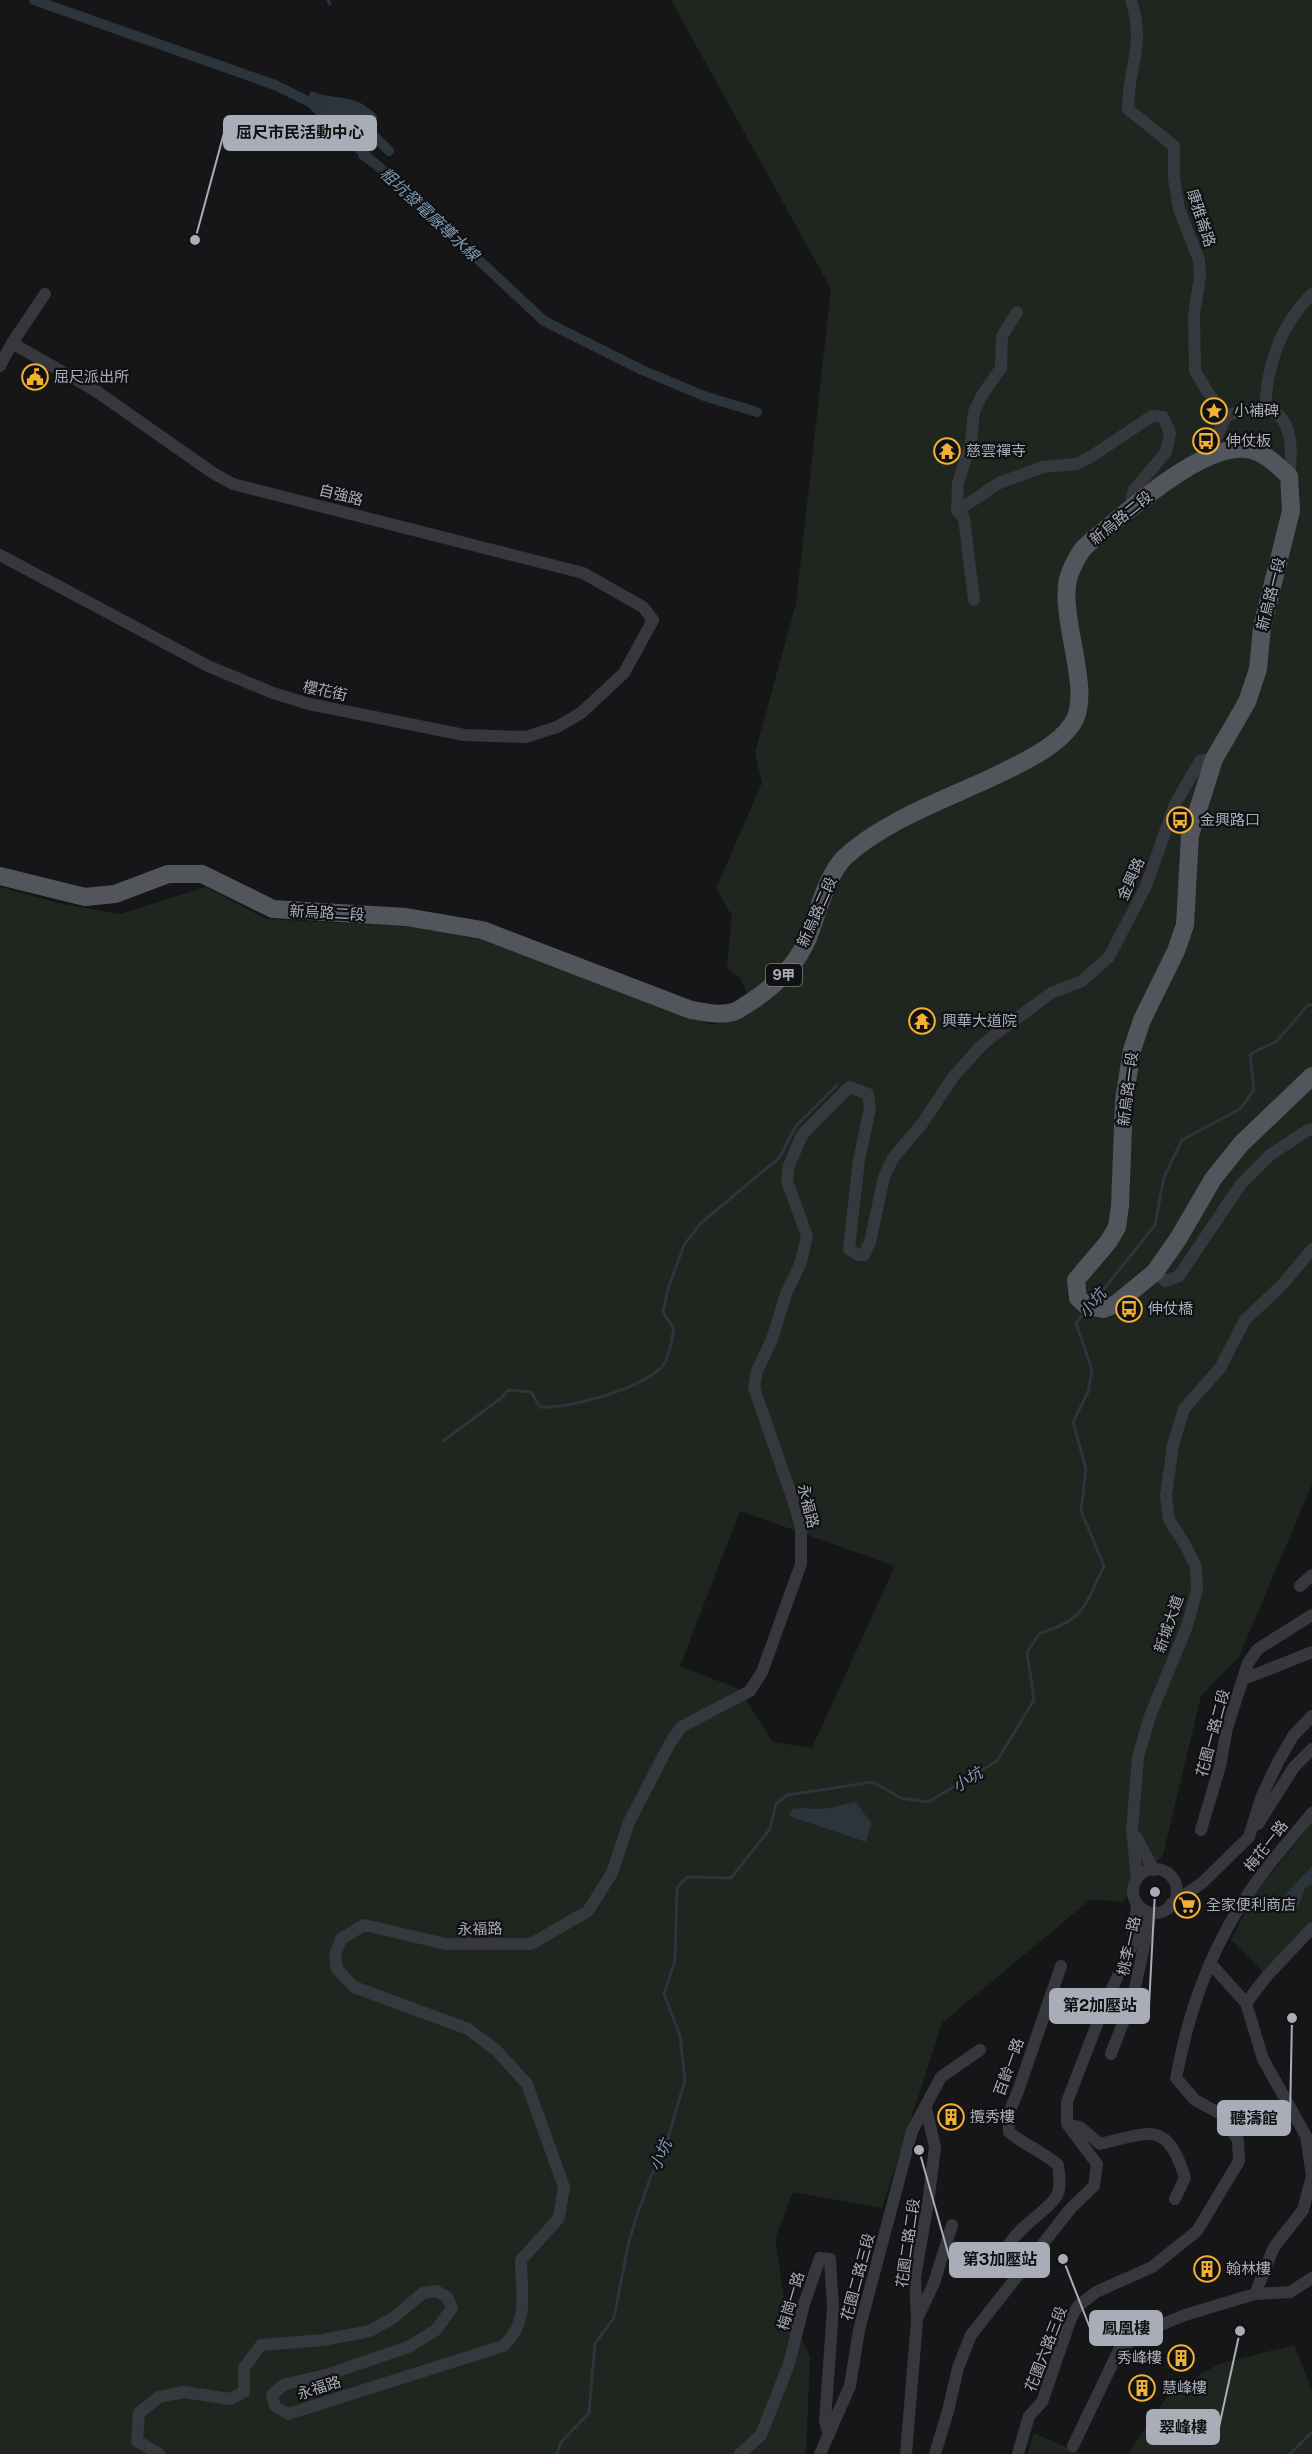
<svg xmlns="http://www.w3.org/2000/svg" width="1312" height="2454" viewBox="0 0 1312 2454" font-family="'Public Sans','Noto Sans TC',sans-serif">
  <rect width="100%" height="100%" fill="#161618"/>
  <!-- green -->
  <path fill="#1e261f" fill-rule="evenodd" d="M671 0H1312V1484L1239 1657 1201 1696 1163 1855 1122 1902 1091 1899 942 2023 882 2208 793 2192 775 2239 784 2298 810 2357 806 2454H0V887L59 903 120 914 206 887 266 919 419 927 474 938 630 989 711 1025 737 1020 752 1006 741 979 727 969 732 916 716 888 762 783 755 753 796 603 831 289ZM740 1511 895 1566 812 1748 773 1742 739 1689 680 1666Z
    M1312 1823V1921L1264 1973 1231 1940 1256 1892Z
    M1294 2345 1312 2391V2454H1128L1172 2390 1219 2364Z
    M1034 2433 1081 2454H1027Z"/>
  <!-- water -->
  <path fill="#2c353c" d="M311 91C337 102 355 91 378 117L355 138 378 160 371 167 305 104Z
    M856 1802 871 1823 866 1842 789 1816 792 1809C801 1807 808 1809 817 1809 830 1809 843 1804 856 1802Z
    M1312 1866V1884L1305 1888 1298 1907 1294 1911 1288 1909 1284 1902 1285 1895Z"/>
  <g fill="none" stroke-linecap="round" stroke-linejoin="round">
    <!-- stream -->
    <path stroke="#2c353c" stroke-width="3" d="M328 0 330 4
      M1095 1300 1155 1225 1164 1177 1182 1140 1240 1109 1254 1090 1250 1054 1277 1041 1308 1005H1312
      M443 1441 500 1399 508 1390 531 1392 540 1407C567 1410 648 1387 664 1364 670 1356 671 1339 674 1329L663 1312 668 1289 684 1245 701 1223 780 1157 795 1127 837 1085
      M557 2454 561 2442 589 2413 595 2343 614 2318 628 2245 636 2218 651 2176 663 2155 685 2080 680 2036 664 1994 675 1960 677 1888 687 1877 731 1878 770 1829 776 1804 787 1795 873 1782 901 1798 928 1802 997 1761 1034 1700 1027 1652 1040 1633C1085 1620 1085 1605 1104 1566L1081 1511 1086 1469 1073 1422 1088 1392 1092 1370 1076 1323 1085 1312
      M1290 2454 1312 2432"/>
    <!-- canal -->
    <path stroke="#2c353c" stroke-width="10" d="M34 0 275 85 320 107
      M354 123 369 131 389 151
      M363 155 376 164 544 321 642 370 704 396 757 412"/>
    <!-- street -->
    <path stroke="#37383d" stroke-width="12" d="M1131 0C1146 47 1128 65 1128 109L1174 146V178L1179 209 1199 260 1200 276 1194 315 1195 371 1207 391 1227 416 1214 441 1211 455
      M1017 312 1002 336 1001 368 982 395 974 412 971 442 958 483 957 511 999 483 1043 467 1077 464 1092 456 1152 416 1163 417 1170 433 1166 452 1134 490 1129 510
      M0 366 12 343 45 294
      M1265 409C1267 366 1280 325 1312 294
      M1227 416C1284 393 1296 427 1289 476
      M957 511 964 518 974 600
      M0 555 208 666 273 693 309 704 464 735 526 737 557 727 581 713 624 673 653 620 643 607 583 573 233 484 213 473 96 391 12 343
      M1155 1272 1165 1281 1179 1276 1241 1184 1270 1155 1308 1130H1312
      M1300 1586 1312 1575
      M1244 1679 1312 1652
      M1258 1824 1294 1767 1312 1749
      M1201 1830 1220 1766 1227 1728 1248 1663 1258 1649 1312 1615
      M1136 1837 1154 1870
      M1133 1891a22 22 0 1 1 44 0a22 22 0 1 1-44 0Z
      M1137 1879 1132 1831 1138 1757 1150 1716 1187 1626 1197 1590 1196 1567 1184 1543 1169 1520 1166 1496 1173 1445 1184 1409 1220 1368 1245 1320 1282 1285 1312 1249
      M1170 1905 1202 1883 1249 1837 1261 1798 1278 1762 1293 1736 1312 1716
      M1133 1938 1137 1904
      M1210 1963 1246 2003 1263 2059 1306 2136 1312 2176 1303 2210 1274 2247 1255 2294
      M1246 2003 1266 1977 1312 1928
      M1111 2054 1133 1997 1149 1923
      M1067 2124 1080 2127 1100 2144C1151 2132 1167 2120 1185 2178L1175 2199
      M1018 2275C982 2244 1041 2220 1056 2197 1062 2188 1059 2175 1058 2165 1042 2151 1024 2145 1009 2132L1008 2115 1018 2091 1061 1966
      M918 2317 934 2283 952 2225
      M1073 2446 1119 2350 1141 2333 1185 2315 1255 2294 1290 2292 1312 2278
      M159 2454 137 2441 139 2413 159 2397 184 2392 230 2399 244 2392V2368L261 2345 323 2340 370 2331 393 2318 423 2293 436 2291 447 2297 452 2308 436 2330 408 2347 329 2374 283 2385 272 2395 275 2406 288 2414 503 2346C530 2322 521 2294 521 2260L559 2218 564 2187 527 2084 496 2050 468 2029 354 1987 337 1969 335 1955 341 1939 364 1925 446 1944H531L588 1911 612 1873 629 1822 669 1745 681 1727 750 1691 762 1672 801 1564V1527L792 1497 754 1388 757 1371 772 1339 786 1294 801 1262 807 1236 787 1181 789 1166 802 1135 849 1087 868 1094 870 1108 859 1160 849 1249 858 1255H864L870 1242 884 1177 893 1158 922 1124 953 1077 981 1046 993 1036 1051 993 1082 981 1109 957 1146 886 1175 804 1200 761 1214 759
      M740 2454 761 2435 789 2364 804 2304 820 2258 830 2259 833 2308 825 2421 829 2435
      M820 2454 850 2386 859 2330 912 2131 941 2077 980 2050
      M906 2454 917 2321 915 2278 929 2196 935 2147 926 2108
      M935 2454 948 2411 958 2368 971 2335 1071 2208 1094 2186 1097 2164 1067 2124V2102L1106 2001 1132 1946 1152 1913
      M1018 2454 1029 2416 1042 2402 1071 2318 1078 2306 1096 2292 1152 2267 1197 2231 1239 2161 1238 2140 1221 2114 1195 2100 1176 2078C1188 2015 1207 1958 1242 1903 1262 1871 1288 1842 1312 1813"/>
    <!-- primary -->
    <path stroke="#53555c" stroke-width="18" d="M0 876 85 897 115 894 168 874H202L273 909 406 917 482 930 691 1010C705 1012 719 1016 733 1012 738 1011 744 1006 749 1003 774 987 796 966 808 938 817 915 827 874 845 857 885 820 947 799 997 775 1023 762 1056 748 1073 723 1093 691 1059 619 1068 579 1071 569 1076 559 1082 550 1089 542 1099 535 1107 528 1137 503 1198 451 1237 449 1260 447 1274 462 1289 476L1291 511 1262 627 1258 669 1247 702 1214 759 1190 835 1185 925 1176 951 1142 1020 1132 1050 1124 1101 1120 1206 1117 1227 1109 1241 1076 1280 1078 1298 1087 1306 1103 1309 1116 1304 1155 1272 1178 1239 1213 1179 1241 1144 1312 1076"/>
  </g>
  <!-- icons -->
  <defs>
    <g id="civic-ring" transform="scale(1.35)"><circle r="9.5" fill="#111113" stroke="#f2b134" stroke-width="1.5"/><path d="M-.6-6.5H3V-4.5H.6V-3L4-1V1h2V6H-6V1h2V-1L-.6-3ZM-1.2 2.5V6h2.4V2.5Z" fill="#f2b134"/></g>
    <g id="sight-ring" transform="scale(1.35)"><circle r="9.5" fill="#111113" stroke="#f2b134" stroke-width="1.5"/><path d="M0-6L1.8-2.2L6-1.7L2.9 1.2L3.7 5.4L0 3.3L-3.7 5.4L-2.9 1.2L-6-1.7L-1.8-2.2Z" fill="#f2b134"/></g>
    <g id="bus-ring" transform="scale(1.35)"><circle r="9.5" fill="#111113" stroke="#f2b134" stroke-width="1.5"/><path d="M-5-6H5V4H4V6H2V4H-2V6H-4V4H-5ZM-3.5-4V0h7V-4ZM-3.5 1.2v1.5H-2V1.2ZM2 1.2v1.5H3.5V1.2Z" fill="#f2b134"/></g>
    <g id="temple-ring" transform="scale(1.35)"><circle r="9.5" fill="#111113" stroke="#f2b134" stroke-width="1.5"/><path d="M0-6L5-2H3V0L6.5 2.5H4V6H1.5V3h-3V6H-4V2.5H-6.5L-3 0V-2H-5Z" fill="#f2b134"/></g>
    <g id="supermarket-ring" transform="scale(1.35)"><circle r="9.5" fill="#111113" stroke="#f2b134" stroke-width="1.5"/><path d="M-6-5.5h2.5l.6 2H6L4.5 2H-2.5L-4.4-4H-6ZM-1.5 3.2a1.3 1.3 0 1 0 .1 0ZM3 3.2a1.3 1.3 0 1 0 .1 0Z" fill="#f2b134"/></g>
    <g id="building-ring" transform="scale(1.35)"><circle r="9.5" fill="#111113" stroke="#f2b134" stroke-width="1.5"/><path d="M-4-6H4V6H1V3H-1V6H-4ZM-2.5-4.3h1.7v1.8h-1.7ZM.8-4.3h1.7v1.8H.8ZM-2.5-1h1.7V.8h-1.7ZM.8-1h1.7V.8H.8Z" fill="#f2b134"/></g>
  </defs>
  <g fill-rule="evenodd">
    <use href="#civic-ring" x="35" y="377"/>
    <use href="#sight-ring" x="1214" y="411"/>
    <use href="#bus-ring" x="1206" y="441"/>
    <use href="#temple-ring" x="947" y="451"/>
    <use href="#bus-ring" x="1180" y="820"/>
    <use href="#temple-ring" x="922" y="1021"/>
    <use href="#bus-ring" x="1129" y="1309"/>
    <use href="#supermarket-ring" x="1187" y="1905"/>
    <use href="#building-ring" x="951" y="2117"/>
    <use href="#building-ring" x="1207" y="2269"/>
    <use href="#building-ring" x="1181" y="2358"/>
    <use href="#building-ring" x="1142" y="2388"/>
  </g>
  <g text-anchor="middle" stroke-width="4.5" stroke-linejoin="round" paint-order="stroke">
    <!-- shield labels -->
    <rect fill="#111113" stroke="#7b7e86" stroke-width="1.5" x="766" y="964" width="36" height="22" rx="4.5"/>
    <g font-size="14" font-weight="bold" fill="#a8adb8">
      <text x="784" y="980">9甲</text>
    </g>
    <!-- street labels -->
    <g font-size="15" fill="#a8adb8" stroke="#111113">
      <text transform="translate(1201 218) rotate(72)" y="5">康雅崙路</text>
      <text transform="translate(341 495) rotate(14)" y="5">自強路</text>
      <text transform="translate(1121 518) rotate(-39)" y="5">新烏路二段</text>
      <text transform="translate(1271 594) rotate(-76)" y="5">新烏路一段</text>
      <text transform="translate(325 691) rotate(12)" y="5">櫻花街</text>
      <text transform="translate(1131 879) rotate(-66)" y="5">金興路</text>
      <text transform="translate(817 912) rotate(-66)" y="5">新烏路二段</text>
      <text transform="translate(327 913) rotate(3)" y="5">新烏路二段</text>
      <text transform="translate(1128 1089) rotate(-83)" y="5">新烏路一段</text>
      <text transform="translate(808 1506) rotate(76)" y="5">永福路</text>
      <text transform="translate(1169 1624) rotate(-71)" y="5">新城大道</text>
      <text transform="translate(1213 1733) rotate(-75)" y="5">花園一路二段</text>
      <text transform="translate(1266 1846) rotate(-52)" y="5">梅花一路</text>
      <text transform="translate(480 1929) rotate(-1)" y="5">永福路</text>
      <text transform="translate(1129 1946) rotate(-78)" y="5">桃李一路</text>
      <text transform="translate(1009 2067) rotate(-70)" y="5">百齡一路</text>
      <text transform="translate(908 2243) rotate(-82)" y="5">花園二路二段</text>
      <text transform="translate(858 2277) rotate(-75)" y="5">花園二路三段</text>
      <text transform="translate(791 2301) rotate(-74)" y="5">梅崗一路</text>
      <text transform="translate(1046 2349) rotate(-69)" y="5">花園六路三段</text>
      <text transform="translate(319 2388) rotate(-18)" y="5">永福路</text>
    </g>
    <!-- poi labels -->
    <g font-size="15" fill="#a8adb8" stroke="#111113" text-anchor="start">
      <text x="54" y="382">屈尺派出所</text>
      <text x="1234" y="416">小補碑</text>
      <text x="1226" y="446">伸仗板</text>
      <text x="966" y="456">慈雲禪寺</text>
      <text x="1200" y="825">金興路口</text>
      <text x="942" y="1026">興華大道院</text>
      <text x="1148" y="1314">伸仗橋</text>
      <text x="1206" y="1910">全家便利商店</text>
      <text x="970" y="2122">攬秀樓</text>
      <text x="1226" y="2274">翰林樓</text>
      <text x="1162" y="2363" text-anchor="end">秀峰樓</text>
      <text x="1162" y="2393">慧峰樓</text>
    </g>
    <!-- water labels -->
    <g font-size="16" font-style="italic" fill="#7f9bb3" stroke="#111113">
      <text transform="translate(430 214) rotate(43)" y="6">粗坑發電廠導水線</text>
      <text transform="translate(1092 1303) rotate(-51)" y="6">小坑</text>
      <text transform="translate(967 1779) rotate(-31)" y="6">小坑</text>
      <text transform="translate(660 2155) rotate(-66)" y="6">小坑</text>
    </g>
  </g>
  <!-- callouts -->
  <path fill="none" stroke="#a8adb8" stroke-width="2" d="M195 240L224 133M1155 1892L1149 2006M1292 2018L1290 2118M919 2150L950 2260M1063 2259L1090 2328M1240 2331L1219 2427"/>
  <g fill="#a8adb8" stroke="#111113" stroke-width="2">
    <circle cx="195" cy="240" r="6"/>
    <circle cx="1155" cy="1892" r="6"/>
    <circle cx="1292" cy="2018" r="6"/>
    <circle cx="919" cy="2150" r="6"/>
    <circle cx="1063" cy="2259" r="6"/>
    <circle cx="1240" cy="2331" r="6"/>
  </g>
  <g fill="#a8adb8" stroke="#a8adb8" stroke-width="2">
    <rect x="224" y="116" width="152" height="34" rx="6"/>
    <rect x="1050" y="1989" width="99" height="34" rx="6"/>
    <rect x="1218" y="2101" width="72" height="34" rx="6"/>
    <rect x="950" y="2243" width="99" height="34" rx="6"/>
    <rect x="1090" y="2311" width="72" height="34" rx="6"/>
    <rect x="1147" y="2410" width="72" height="34" rx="6"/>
  </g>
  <g font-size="16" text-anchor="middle" font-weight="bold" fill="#111">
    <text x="300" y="138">屈尺市民活動中心</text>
    <text x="1100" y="2011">第2加壓站</text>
    <text x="1254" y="2124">聽濤館</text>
    <text x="1000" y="2265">第3加壓站</text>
    <text x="1126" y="2334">鳳凰樓</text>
    <text x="1183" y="2433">翠峰樓</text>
  </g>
</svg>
